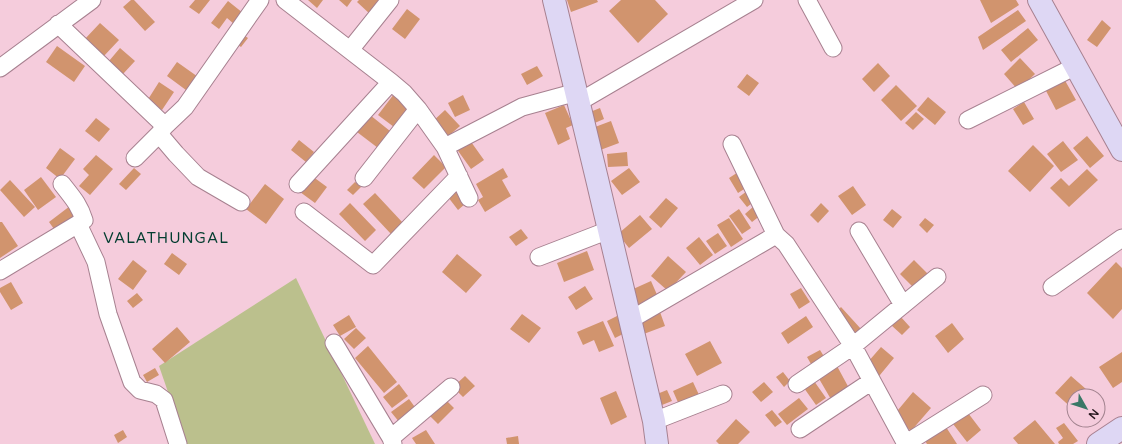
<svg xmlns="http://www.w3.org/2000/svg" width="1122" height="444" viewBox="0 0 1122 444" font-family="'Varela Round',sans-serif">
  <rect width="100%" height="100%" fill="#f5ccdc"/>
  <!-- green -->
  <path fill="#bbc08d" d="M296 278 375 444H186L159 366Z"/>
  <!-- building -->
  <path fill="#d1946e" d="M131 0H134L155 22 145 31 123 7Z
    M195 0H210L199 14 189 7Z
    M308 0H323L317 8Z
    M339 0H352L347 7Z
    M359 0H383L370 14 357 2Z
    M567 0H597L598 2 571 12Z
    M621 0H655L668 14 638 43 609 11Z
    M980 0H1016L1019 5 991 23Z
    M228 1 243 13 234 24 227 18 219 29 211 23Z
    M407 9 420 19 405 39 392 29Z
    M1018 10 1026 21 983 50 978 37Z
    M1102 20 1111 28 1097 47 1087 40Z
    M100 23 119 40 103 57 84 40Z
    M1028 28 1038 40 1011 62 1001 50Z
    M242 34 248 38 241 47 235 43Z
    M57 46 85 66 74 82 46 62Z
    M120 48 135 61 123 74 109 61Z
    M1020 58 1035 74 1018 90 1004 74Z
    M177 62 201 79 190 93 167 76Z
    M878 63 890 76 874 92 862 79Z
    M537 66 543 76 527 85 521 74Z
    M747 74 759 83 749 96 737 87Z
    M1063 77 1076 100 1056 110 1044 87Z
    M159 82 174 92 162 110 147 101Z
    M896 85 917 106 901 121 881 100Z
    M394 94 410 106 394 127 378 115Z
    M463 95 470 110 455 117 448 103Z
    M928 97 946 112 935 125 917 110Z
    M1024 102 1034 119 1023 125 1013 109Z
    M564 105 573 125 566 128 570 139 558 145 545 113Z
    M600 108 604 119 590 125 585 114Z
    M445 110 460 126 445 139 431 123Z
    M916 112 924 119 913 130 905 123Z
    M370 115 390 131 378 148 357 132Z
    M96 118 110 129 99 142 85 131Z
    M611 121 619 143 595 152 587 130Z
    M1087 136 1104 156 1090 168 1073 148Z
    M469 139 484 160 471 169 456 148Z
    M299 140 314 152 306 162 291 150Z
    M1063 141 1078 160 1061 172 1047 154Z
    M1033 145 1054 166 1030 192 1008 171Z
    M60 148 75 159 60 179 46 168Z
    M627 152 628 166 608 167 607 154Z
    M96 155 113 169 90 195 79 186 89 175 83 169Z
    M434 155 446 167 424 189 412 178Z
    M134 168 141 174 126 190 119 184Z
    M503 168 508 177 502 180 511 196 485 212 478 200 483 197 476 184Z
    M629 168 640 182 622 195 611 181Z
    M743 169 752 184 738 193 729 178Z
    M1087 169 1098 180 1069 207 1050 188 1061 178 1069 186Z
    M312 176 327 187 315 203 300 192Z
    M41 177 56 197 38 210 24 190Z
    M10 180 35 207 24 217 0 190Z
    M355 182 361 187 353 195 347 190Z
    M265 184 284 199 266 224 246 209Z
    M853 186 866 205 852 215 838 196Z
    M751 188 759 198 747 207 739 197Z
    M455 191 465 204 458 210 448 197Z
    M375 193 403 223 391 234 363 204Z
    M666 198 678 208 661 228 649 217Z
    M350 203 376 230 365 241 339 214Z
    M821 203 829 211 818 223 810 215Z
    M70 206 80 220 59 236 49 222Z
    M754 206 761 215 752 222 745 214Z
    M739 209 751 228 742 234 729 216Z
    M892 209 902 217 893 228 883 220Z
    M640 215 652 229 629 248 618 234Z
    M729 218 743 239 731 247 717 225Z
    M925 218 934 225 927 233 919 225Z
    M0 222H2L18 246 0 258Z
    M521 229 528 238 516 246 509 237Z
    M718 233 727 246 715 254 706 241Z
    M699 237 713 255 700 265 686 248Z
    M587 251 594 270 564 282 557 263Z
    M172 253 187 264 179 275 164 264Z
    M457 254 482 275 466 293 442 272Z
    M668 256 686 272 668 291 651 276Z
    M133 260 147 271 133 290 118 279Z
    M914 260 928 274 914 288 900 274Z
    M1116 262 1122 268V309L1113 319 1087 293Z
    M651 281 658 297 638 306 631 290Z
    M11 282 23 303 11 310 0 292V288Z
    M585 286 593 299 576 310 568 297Z
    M801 288 810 302 799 309 790 294Z
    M137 293 143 300 133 308 127 301Z
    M841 307 861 329 848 341 828 320Z
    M660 312 665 326 641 335 636 321Z
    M522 314 541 328 529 343 510 329Z
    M349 315 356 327 340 336 333 325Z
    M617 316 625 333 615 338 607 321Z
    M806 316 813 327 788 344 781 333Z
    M900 316 910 327 902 335 891 325Z
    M603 321 614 346 599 352 594 340 583 345 577 332Z
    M952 323 964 339 948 353 935 336Z
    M177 327 190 342 165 363 152 349Z
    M356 328 366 338 354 349 344 339Z
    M710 341 722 363 697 376 685 354Z
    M368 346 397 382 384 393 355 358Z
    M881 347 894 358 875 381 861 370Z
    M820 350 828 363 815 371 807 357Z
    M1122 352V382L1113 388 1099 367Z
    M837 366 850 390 832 401 818 377Z
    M155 368 159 375 147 382 143 375Z
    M783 372 790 381 784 387 776 377Z
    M465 376 475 386 463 397 453 387Z
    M1071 376 1094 396H1074V410L1055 393Z
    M814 381 826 398 816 405 804 388Z
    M693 382 700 397 680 407 673 391Z
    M764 382 773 392 761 402 752 392Z
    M399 384 408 396 392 408 383 397Z
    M667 390 672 401 662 405 657 394Z
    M616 391 627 417 611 425 600 398Z
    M913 392 931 408 911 431 893 416Z
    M443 397 454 408 438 424 427 413Z
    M799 398 808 409 787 425 778 414Z
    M409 399 417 410 400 423 391 412Z
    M965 409 981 430 967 442 950 420Z
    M772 410 782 422 775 427 765 415Z
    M736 419 750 432 738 444H719L716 441Z
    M1035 420 1055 444H1018L1013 438Z
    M1064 423 1078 441 1073 444H1059L1058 442 1063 438 1056 428Z
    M946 427 957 444H927L925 441Z
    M123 430 127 437 118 443 114 435Z
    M426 430 435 444H416L412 438Z
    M518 436 519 444H507L506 438Z"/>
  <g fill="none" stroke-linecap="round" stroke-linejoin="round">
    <!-- street casing -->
    <g stroke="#a78190" stroke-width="19">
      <path id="street" d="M285 0 391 82 404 93 418 109 445 147 522 107 577 92
        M807 0 833 48
        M58 24 165 126
        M350 50 390 0
        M0 68 92 0
        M579 102 754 0
        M968 120 1076 66
        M732 144 776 235
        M445 147 469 198
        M135 158 159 134
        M364 178 418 109
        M62 184C72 197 79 204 84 220L78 224
        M298 184 391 82
        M241 202 198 177 176 154 159 134 165 126 185 107 260 0
        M304 212 373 265 459 176
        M859 231 903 305
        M539 257 609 230
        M0 271 78 224 96 262 108 314 132 382 140 390 156 394 164 400 178 444
        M1052 287 1122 238
        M630 320 776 235 786 244 853 346 906 444
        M334 343 391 438 393 444
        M797 384 853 346 937 277
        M654 421 723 394
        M800 429 872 381
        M391 438 451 387
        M905 444 983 395"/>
    </g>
    <!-- secondary casing -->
    <g stroke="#a78190" stroke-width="24">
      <path id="secondary" d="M554 0 597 179 654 421 657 444
        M1039 0 1122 150
        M1098 444 1122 428"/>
    </g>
    <!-- street -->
    <use href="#street" stroke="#fff" stroke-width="17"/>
    <!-- secondary -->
    <use href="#secondary" stroke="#ded7f4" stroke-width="22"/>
  </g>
  <g text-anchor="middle" stroke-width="3.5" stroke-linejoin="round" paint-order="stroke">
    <!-- neighbourhood labels -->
    <g font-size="15" letter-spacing="1" fill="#033d30" stroke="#f5ccdc">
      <text x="166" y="243">VALATHUNGAL</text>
    </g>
  </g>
  <!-- north arrow -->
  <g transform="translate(1086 408) rotate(129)"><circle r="19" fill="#f5ccdc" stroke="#a1828e"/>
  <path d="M0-3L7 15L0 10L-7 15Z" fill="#397866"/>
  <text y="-6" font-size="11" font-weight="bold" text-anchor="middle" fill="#22141a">N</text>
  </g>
</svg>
